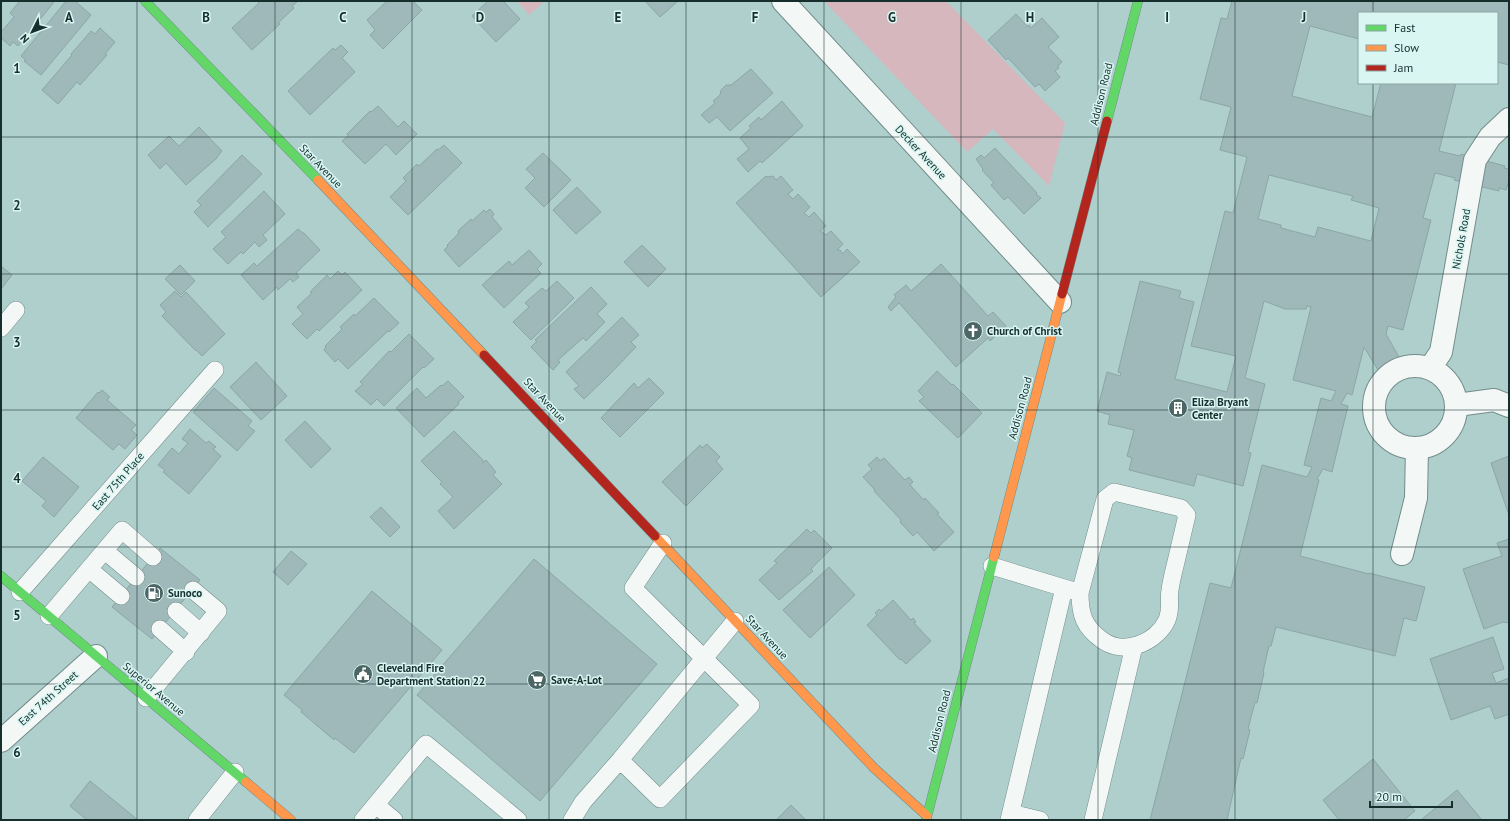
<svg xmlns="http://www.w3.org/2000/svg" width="1510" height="821" viewBox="0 0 1510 821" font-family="'PT Sans',sans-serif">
  <rect width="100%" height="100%" fill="#aecfcc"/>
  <!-- green -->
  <path fill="#d6b7be" d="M517 1H545L529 15Z
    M824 1H946L1065 123 1049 186 993 129 967 152Z"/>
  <!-- building -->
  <path fill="#9fb8b9" stroke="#8ca6a7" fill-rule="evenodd" d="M18 1H55L18 46 13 42 10 46 1 38V32L14 17 10 13 19 2Z
    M66 1H75L91 15 41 75 24 61 26 60 21 56Z
    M257 1H296L297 2 292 6 294 8 278 23 280 24 252 50 232 28 259 3Z
    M387 1H413L422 10 383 49 370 35 375 30 367 20Z
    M488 1H503L520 19 496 42 472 16Z
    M645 1H678L660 17Z
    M1232 1H1509V65L1497 62V13H1359V39L1310 26 1292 96 1372 117 1381 83H1456L1439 151 1460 156 1461 154 1505 166 1504 168 1509 169V180L1506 190 1499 188V191L1454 180 1455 178 1435 173 1423 218 1431 220 1403 330 1388 326 1386 334 1399 357 1378 370 1364 347 1352 395 1347 393 1341 404 1348 406 1332 472 1323 469 1317 479 1319 480 1300 556 1369 574V573L1425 587 1416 621 1404 618 1395 656 1276 627 1271 646H1269L1263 672 1264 673 1257 703 1255 702 1248 729 1250 730 1243 759 1241 758 1227 820H1150L1210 583 1231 588 1262 465 1307 477 1312 467 1304 465 1321 398 1331 401 1336 391 1293 380 1311 307 1307 306 1306 309H1285L1264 301 1245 378 1265 384 1248 452 1251 453 1243 486 1197 474 1194 486 1129 470 1132 458 1127 456 1134 430 1108 424 1110 415 1097 411 1107 372 1120 376 1121 373 1118 372 1140 281 1181 291 1179 298 1194 302 1175 379 1227 392 1236 356 1191 346 1225 211 1233 213 1247 157 1220 150 1231 107 1200 99 1221 18 1227 19ZM1269 175 1353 196 1351 200 1379 208 1371 241 1318 227 1315 237 1281 228V225L1258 219Z
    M1016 14 1028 27 1029 25 1031 28 1042 18 1059 37 1048 47 1062 62 1058 66 1059 68 1055 71 1060 77 1045 91 1039 84 1035 87 1008 58 1006 60 988 40Z
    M100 28 115 42 105 54 107 55 80 85 77 82 58 104 42 90 72 55 71 54 91 31 95 34Z
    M341 45 348 52 342 58 355 72 310 115 288 91 333 48 335 50Z
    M751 69 773 93 730 131 717 117 709 123 701 115 715 103 713 101 720 95 721 90 726 85H731Z
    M782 101 803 126 762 163 760 161 748 172 737 159 749 149 740 138 751 128 749 126 759 117 761 120Z
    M378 106 398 127 404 121 417 134 396 155 386 144 365 164 342 141 348 136 347 134 370 111 371 112Z
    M199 127 222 151 217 157V158L186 185 166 163 160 169 148 155 169 136 179 146Z
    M444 145 462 163 408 215 390 197 406 181 403 178 417 164 419 166 437 149 438 150Z
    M995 148 1037 193 1036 194 1041 198 1024 214 1008 197 1004 200 991 185 994 183 982 170 983 169 976 159 981 155 984 158Z
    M543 153 571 180 544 207 525 188 535 178 526 169Z
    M242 155 262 174 208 227 194 212 201 205 197 201Z
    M766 176 768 177 773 176 776 180 781 176 793 190 788 194 793 199 798 194 810 207 804 213 809 217 814 212 826 226 820 231 826 235 831 231 843 244 837 250H840L843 254 847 249 860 262 821 297 736 203Z
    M577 187 601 212 576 234 553 210Z
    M264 191 285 214 263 235 267 240 259 247 255 242 243 254 241 252 228 264 213 249 226 237 221 232Z
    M490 209 494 214 492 217 502 229 459 267 444 250 448 246 447 245 459 233 458 231 471 219 472 221 484 210 486 212Z
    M298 229 303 233H304L320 250 296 273 299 277 293 282 290 279 278 290 277 287 263 300 241 275 254 263 257 266Z
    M642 245 666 269 648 287 624 262Z
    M529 250 542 264 537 269 541 273 504 308 482 285 509 261 512 265Z
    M941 264 988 316 993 312 1006 326 990 341 988 338 956 367 899 303 891 311 888 307 896 297 894 295 906 285 911 291Z
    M180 265 195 281 181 295 165 279Z
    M1 266 12 275 1 289Z
    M338 271 342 275 345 272 362 290 319 331 317 329 307 339 292 324 303 314 297 307 312 293 310 292 327 275 330 279Z
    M557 281 574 298 531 340 513 322 529 307 525 303 542 288 546 291Z
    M591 287 607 304 597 314 605 322 586 341 583 338 558 360 560 362 553 370 531 347 537 341 535 340Z
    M175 291 181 297 186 292 225 334 202 356 196 350V351L162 316 166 312 160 305Z
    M374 298 399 323 389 332 388 331 348 369 338 359 335 362 324 350 326 347 325 346 342 329 340 327 354 314 355 316Z
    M622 317 639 335 631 342 636 347 607 377 584 399 574 389 579 386 566 372Z
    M409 334 434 359 424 368 423 367 384 406 377 399 371 405 355 391 363 384 360 382 389 351 391 352Z
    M256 362 287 396 261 420 230 387Z
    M937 371 952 385 953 384 982 413 958 438 919 401 924 397 918 391Z
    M649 378 664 393 620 437 601 418 634 383 638 388Z
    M448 381 464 397 458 402 459 404 424 437 396 408 417 388 426 398 441 385 442 386Z
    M214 388 252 421 248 426 255 431 237 451 193 412Z
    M102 390 110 397 107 400 136 425 131 430 137 435 125 449 119 444 113 450 76 418 98 392 99 393Z
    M305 421 331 449 311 468 285 440Z
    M190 429 206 443 209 441 216 447 213 449 221 456 189 494 163 472 165 470 158 465 172 448 179 454 188 443 182 439Z
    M454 431 483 460V463L486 460 496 472 493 475 502 484 454 529 438 511 453 497 440 484 442 482 421 461Z
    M707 444 720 457 716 461 723 469 686 506 662 482 700 445 702 448Z
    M1509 456V515L1491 463Z
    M43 457 79 487 54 517 42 506 46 501 22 481Z
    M877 457 880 461 884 458 905 480 909 477 913 482 910 485 924 500 925 498 939 513 937 514 954 532 934 551 917 532 913 536 900 522 901 520 874 491 875 490 863 477 872 469 868 465Z
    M381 507 400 527 390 537 370 517Z
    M807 529 811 533 814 530 832 548 811 569 813 571 779 600 759 580 777 563 774 561Z
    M1509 539V623L1503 622 1484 629 1463 569 1502 556 1497 543Z
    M160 548 200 580 152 639 112 607Z
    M291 551 307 564 288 585 273 572Z
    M534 559 657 664 540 801 417 695Z
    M829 567 855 595 810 638 783 610Z
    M372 591 442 650 354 753 335 738 334 740 301 712 302 710 284 695Z
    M893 600 911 620 913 618 916 622 914 623 931 641 906 664 901 659 900 660 867 625 877 615 875 613 879 609 881 611Z
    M1493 637 1504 669 1492 673 1496 683 1509 678V714L1495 719 1490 706 1451 720 1430 659Z
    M1373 759 1415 811 1404 820H1339L1323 800Z
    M90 781 138 820H87L70 806Z
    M1457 790 1482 820H1421Z
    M791 805 806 820H776Z"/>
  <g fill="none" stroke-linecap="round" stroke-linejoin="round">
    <!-- lane casing -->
    <g stroke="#738c8a" stroke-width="18">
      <path id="lane" d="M1 328 16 310
        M1114 492 1181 508 1187 515C1183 532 1179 549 1175 566 1173 574 1171 582 1170 590 1168 601 1172 607 1167 620 1156 643 1124 656 1102 640 1084 627 1080 615 1080 593L1105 499Z
        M105 551 136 577
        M992 566 1074 591
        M89 569 121 596
        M20 592 215 370
        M176 611 201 633
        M49 616 122 530 153 557
        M160 629 186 652
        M146 698 218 611 193 590
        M620 760 660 799 751 705 633 588 663 543
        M376 805 394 820
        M1011 813 1040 820
        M197 820 235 772
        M363 820 426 744 518 820
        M572 820 583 802 620 760 735 621
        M1009 820 1064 588
        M1093 820 1134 646"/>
    </g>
    <!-- street casing -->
    <g stroke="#738c8a" stroke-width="24">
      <path id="street" d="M783 1 1060 302
        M1374 407a41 41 0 1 1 82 0a41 41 0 1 1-82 0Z
        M1430 368 1441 352 1475 160 1490 137 1509 119
        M1457 405 1494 400 1509 406
        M1402 554 1416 498 1417 448
        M1 741 96 656"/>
    </g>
    <!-- fast casing -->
    <g stroke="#738c8a" stroke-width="10">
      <path id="fast" d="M145 1 318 180
        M1107 121 1138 1
        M1 576 246 782
        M926 820 994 557"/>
    </g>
    <!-- slow casing -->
    <g stroke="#738c8a" stroke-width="10">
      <path id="slow" d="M318 180 484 355
        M655 536 874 768 927 816
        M994 557 1062 294
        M246 782 291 820"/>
    </g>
    <!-- jam casing -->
    <g stroke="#738c8a" stroke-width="10">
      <path id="jam" d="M1062 294 1107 121
        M484 355 655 536"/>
    </g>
    <!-- lane -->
    <use href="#lane" stroke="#f3f8f7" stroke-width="17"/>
    <!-- street -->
    <use href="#street" stroke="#f3f8f7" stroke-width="22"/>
    <!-- fast -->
    <use href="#fast" stroke="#63d668" stroke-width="9"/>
    <!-- slow -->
    <use href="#slow" stroke="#ff974d" stroke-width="9"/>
    <!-- jam -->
    <use href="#jam" stroke="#b3261e" stroke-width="9"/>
  </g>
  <!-- grid -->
  <path fill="none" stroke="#162e2c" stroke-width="1" stroke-opacity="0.55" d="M137 1V820M275 1V820M412 1V820M549 1V820M686 1V820M824 1V820M961 1V820M1098 1V820M1235 1V820M1373 1V13M1373 83V820M1 137H1509M1 274H1509M1 410H1509M1 547H1509M1 684H1509"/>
  <!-- icons -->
  <defs>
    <g id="church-disc" transform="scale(1)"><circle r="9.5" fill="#4b6664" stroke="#d9f6f3"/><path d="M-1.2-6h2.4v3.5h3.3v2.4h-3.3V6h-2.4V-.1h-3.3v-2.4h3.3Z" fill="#fff"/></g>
    <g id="building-disc" transform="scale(1)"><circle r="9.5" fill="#4b6664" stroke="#d9f6f3"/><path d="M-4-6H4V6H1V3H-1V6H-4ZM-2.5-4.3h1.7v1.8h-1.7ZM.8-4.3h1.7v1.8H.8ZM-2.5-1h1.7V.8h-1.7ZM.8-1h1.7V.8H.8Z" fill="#fff"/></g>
    <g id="fuel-disc" transform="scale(1)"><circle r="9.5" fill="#4b6664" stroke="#d9f6f3"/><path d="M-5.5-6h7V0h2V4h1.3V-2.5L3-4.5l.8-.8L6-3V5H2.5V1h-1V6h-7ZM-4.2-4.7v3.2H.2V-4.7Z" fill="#fff"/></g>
    <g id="civic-disc" transform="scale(1)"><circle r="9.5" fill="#4b6664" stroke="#d9f6f3"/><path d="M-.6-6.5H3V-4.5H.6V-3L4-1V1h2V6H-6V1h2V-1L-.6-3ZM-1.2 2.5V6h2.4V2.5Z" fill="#fff"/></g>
    <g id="supermarket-disc" transform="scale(1)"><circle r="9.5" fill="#4b6664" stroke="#d9f6f3"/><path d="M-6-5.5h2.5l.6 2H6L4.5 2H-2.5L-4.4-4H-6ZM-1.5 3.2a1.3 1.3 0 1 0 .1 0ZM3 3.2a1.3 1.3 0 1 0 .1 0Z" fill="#fff"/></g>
  </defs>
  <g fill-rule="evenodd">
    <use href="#church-disc" x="973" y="331"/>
    <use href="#building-disc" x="1178" y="408"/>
    <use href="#fuel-disc" x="154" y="593"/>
    <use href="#civic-disc" x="363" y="674"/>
    <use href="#supermarket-disc" x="537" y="680"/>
  </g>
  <g text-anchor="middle" stroke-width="3" stroke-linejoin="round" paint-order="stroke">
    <!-- street labels -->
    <g font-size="11" fill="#162e2c" stroke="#d9f6f3">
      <text transform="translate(1101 94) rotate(-76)" y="4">Addison Road</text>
      <text transform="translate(921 152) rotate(47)" y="4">Decker Avenue</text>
      <text transform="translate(321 166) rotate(46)" y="4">Star Avenue</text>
      <text transform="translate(1461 239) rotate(-80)" y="4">Nichols Road</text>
      <text transform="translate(545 400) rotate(47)" y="4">Star Avenue</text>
      <text transform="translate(1020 408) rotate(-75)" y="4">Addison Road</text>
      <text transform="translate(118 481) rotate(-49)" y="4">East 75th Place</text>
      <text transform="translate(767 637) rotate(47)" y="4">Star Avenue</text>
      <text transform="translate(154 689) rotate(40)" y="4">Superior Avenue</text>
      <text transform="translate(48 698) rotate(-42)" y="4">East 74th Street</text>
      <text transform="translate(939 721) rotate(-76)" y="4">Addison Road</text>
    </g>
    <!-- poi labels -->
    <g font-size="11" font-weight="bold" fill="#162e2c" stroke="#d9f6f3" text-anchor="start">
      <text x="987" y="335">Church of Christ</text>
      <text x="1192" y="406">Eliza Bryant<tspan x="1192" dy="13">Center</tspan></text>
      <text x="168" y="597">Sunoco</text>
      <text x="377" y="672">Cleveland Fire<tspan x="377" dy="13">Department Station 22</tspan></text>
      <text x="551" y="684">Save-A-Lot</text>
    </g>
  </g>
  <g font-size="13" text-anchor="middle" font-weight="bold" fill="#162e2c" stroke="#d9f6f3" stroke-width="3" stroke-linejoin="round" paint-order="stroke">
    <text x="69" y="22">A</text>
    <text x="206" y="22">B</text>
    <text x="343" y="22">C</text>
    <text x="480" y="22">D</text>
    <text x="618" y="22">E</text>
    <text x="755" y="22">F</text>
    <text x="892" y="22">G</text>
    <text x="1030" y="22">H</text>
    <text x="1167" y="22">I</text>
    <text x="1304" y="22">J</text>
    <text x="17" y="73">1</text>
    <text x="17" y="210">2</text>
    <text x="17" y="347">3</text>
    <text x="17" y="483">4</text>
    <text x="17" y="620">5</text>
    <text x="17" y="757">6</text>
  </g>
  <!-- border -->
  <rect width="1510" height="821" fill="none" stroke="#162e2c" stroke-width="4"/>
  <!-- legend -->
  <rect x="1358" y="12" width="140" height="72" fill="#d9f6f3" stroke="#8ba6a3"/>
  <rect x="1366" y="25" width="20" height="6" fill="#63d668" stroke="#8ba6a3"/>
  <text x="1394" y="32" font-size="12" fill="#162e2c">Fast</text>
  <rect x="1366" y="45" width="20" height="6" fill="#ff974d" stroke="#8ba6a3"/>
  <text x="1394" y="52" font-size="12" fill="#162e2c">Slow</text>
  <rect x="1366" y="65" width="20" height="6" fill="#b3261e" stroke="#8ba6a3"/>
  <text x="1394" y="72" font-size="12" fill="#162e2c">Jam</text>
  <!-- north arrow -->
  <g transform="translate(32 32) rotate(228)" stroke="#d9f6f3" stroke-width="3" paint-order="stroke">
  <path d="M0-3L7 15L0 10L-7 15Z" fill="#162e2c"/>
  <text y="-6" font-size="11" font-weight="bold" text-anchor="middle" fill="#162e2c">N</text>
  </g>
  <!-- scale -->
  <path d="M1370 801v6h82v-6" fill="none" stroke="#162e2c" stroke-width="2"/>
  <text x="1376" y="801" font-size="12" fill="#162e2c" stroke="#d9f6f3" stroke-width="3" paint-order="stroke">20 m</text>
</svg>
